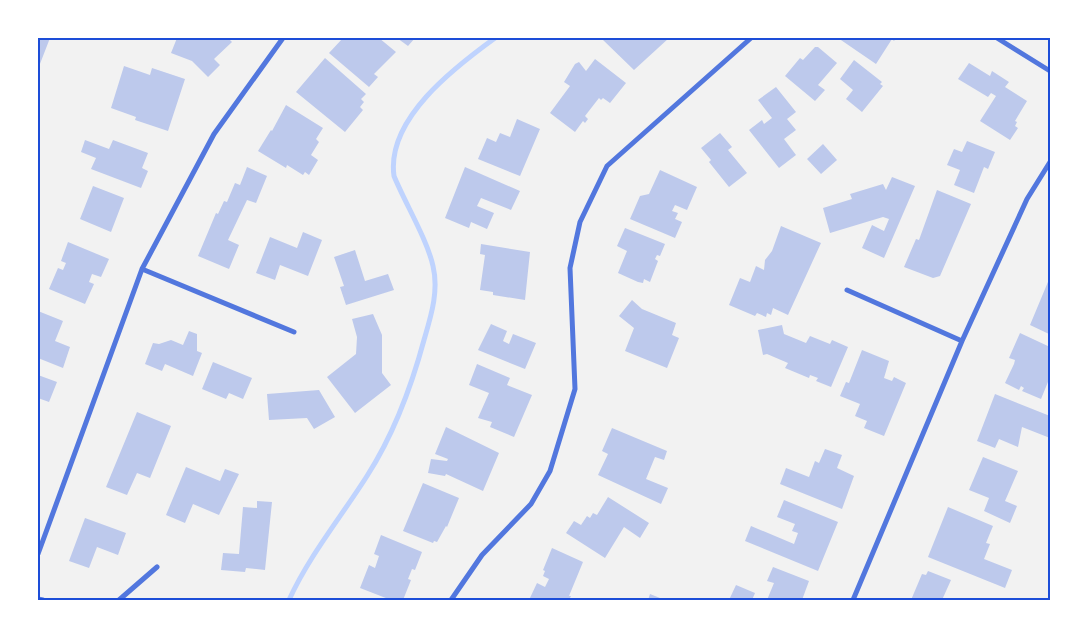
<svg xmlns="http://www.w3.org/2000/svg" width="1088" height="638" viewBox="0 0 1088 638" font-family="Montserrat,sans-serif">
  <rect width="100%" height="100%" fill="#f2f2f2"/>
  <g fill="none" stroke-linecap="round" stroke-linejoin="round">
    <!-- stream -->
    <path stroke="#bfd3fe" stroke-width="5" d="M289 600C309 556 341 517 367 476 394 434 411 388 424 340 431 316 439 291 433 266 427 239 405 203 394 176 386 119 455 67 495 38"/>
  </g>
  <!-- building -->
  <path fill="#bdc9ec" d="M38 38H50L38 69Z
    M177 38H228L232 42 214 59 220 65 208 77 192 61 171 53Z
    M343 38H379L396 52 374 74 378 77 369 87 329 53Z
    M397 38H415L408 46Z
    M606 38H669L634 70 603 40Z
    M832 38H896L894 41 892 39 876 64 838 38 836 40Z
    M815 47H818L837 63 818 85 825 90 815 101 785 76 800 58 803 60Z
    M325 58 366 94 361 99 364 102 360 107 363 110 345 132 296 92Z
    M595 59 626 83 610 103 603 98 601 100 599 98 585 116 588 119 585 123 583 121 575 132 550 113 570 86 564 82 575 64 579 62 586 71Z
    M854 60 882 82 880 84 883 86 862 112 846 99 853 90 840 79Z
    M969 63 990 76 992 71 1009 82 1005 87 1027 101 1015 121 1017 122 1015 126 1018 128 1010 140 980 121 996 96 991 93 988 97 958 79Z
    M124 66 150 75 152 68 185 79 168 131 135 120 136 117 111 108Z
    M776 87 796 112 787 119 796 130 784 139 796 155 779 168 749 130 762 120 764 124 772 118 758 100Z
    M286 105 323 128 316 139 319 142 311 155 318 160 309 175 305 172 303 175 287 165 286 168 258 151 271 130 272 131Z
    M517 119 540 129 520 176 478 159 487 138 496 142 500 133 510 137Z
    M720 133 732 147 728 150 747 173 729 187 709 162 711 160 701 148Z
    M85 140 109 149 113 140 148 153 142 168 148 171 141 188 91 169 96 158 81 152Z
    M967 141 995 152 988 169 984 167 974 193 954 185 960 170 947 165 954 149 962 152Z
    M823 144 837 160 821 174 807 159Z
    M247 167 267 176 256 203 247 200 228 240 239 245 229 269 198 256 216 213 218 214 224 201 227 202 235 183 240 185Z
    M465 167 520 191 511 210 481 198 477 206 494 213 487 229 471 222 469 228 445 218Z
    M660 170 697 187 687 210 675 205 672 211 678 213 675 219 682 222 675 238 630 219 640 196 649 194Z
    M892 177 915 186 884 258 862 248 872 225 884 231 889 219 883 217 830 233 823 208 852 199 850 194 883 184 886 190Z
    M93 186 124 198 111 232 80 219Z
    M937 190 971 204 940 276 933 278 904 267 916 239 919 240Z
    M781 226 821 243 788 315 773 308 771 315 767 313 766 317 757 313 755 316 729 305 740 278 750 282 756 266 764 270 765 260 772 251Z
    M625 228 665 244 660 256 657 255 655 259 658 261 650 282 644 279 643 283 638 282 618 273 627 251 617 246Z
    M303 232 322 240 308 276 280 265 275 280 256 273 270 237 297 248Z
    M68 242 109 259 101 277 92 274 89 282 94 284 85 304 49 289 58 268 63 270 66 263 61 261Z
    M481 244 530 252 525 300 493 295V292L480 290 485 255 480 254Z
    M355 250 365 281 388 274 394 290 346 305 340 287 344 286 334 257Z
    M1050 277V334H1049L1030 325Z
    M632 300 642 309 676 323 672 335 679 338 667 368 625 351 634 328 619 316Z
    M38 311 63 321 55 341 70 347 63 368 38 358 40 325 38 324Z
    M373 314 382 335V373L391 385 355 413 327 377 356 354 357 337 352 319Z
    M491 324 507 331 503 341 509 344 513 334 536 343 525 369 478 350Z
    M782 325 784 334 806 343 810 336 830 344 832 340 848 347 831 387 816 381 818 378 810 375 809 378 785 368 788 363 767 354 763 355 758 330Z
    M189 331 197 334V351L202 353 193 376 165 364 162 371 145 364 153 343 159 344 171 340 183 345Z
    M1020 333 1050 347V377L1041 399 1022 391 1024 388 1021 386 1019 390 1005 383 1014 364 1015 360 1009 358Z
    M862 350 889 361 884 378 892 381 894 377 906 383 884 436 864 428 867 421 855 416 860 404 840 396 846 382 849 383Z
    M213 362 252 378 243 399 229 393 226 399 202 389Z
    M477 364 510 378 507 385 532 395 514 437 490 427 492 422 478 418 489 393 469 385Z
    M38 375 57 382 49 402 38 398Z
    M319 390 335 417 314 429 307 418 269 420 267 394Z
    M995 394 1050 416V438L1022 427 1018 447 999 439 995 448 977 441Z
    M137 412 171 426 150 478 137 473 127 495 106 487Z
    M446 427 499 453 483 491 446 474 445 476 428 473 431 459 447 461 448 459 435 454Z
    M612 428 667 451 664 460 655 457 646 479 668 488 661 504 598 475 608 454 602 451Z
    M825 449 842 455 837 468 854 476 842 509 780 484 786 468 809 477 815 461 819 463Z
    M983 457 1018 471 1005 501 1017 506 1010 523 984 511 989 498 969 490Z
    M186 467 220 481 225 469 239 474 219 515 193 504 185 523 166 515Z
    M423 483 459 498 447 527 446 526 437 542 434 541 433 543 403 531Z
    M608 497 649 523 640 538 624 527 605 558 566 533 574 521 581 525 587 516 590 518 593 513 597 515Z
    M784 500 838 522 818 571 745 541 751 526 794 544 798 533 792 531 795 524 777 517Z
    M257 501 272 502 265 570 246 568 245 572 221 570 223 553 239 554 243 507 257 508Z
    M948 507 993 526 986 543 990 544 984 559 1012 570 1005 588 928 557Z
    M85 518 126 533 118 555 97 547 89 568 69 561Z
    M381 535 422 552 415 570 412 569 408 579 411 580 403 600H391L360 588 369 565 375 568 379 556 374 554Z
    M552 548 583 562 569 596H571L569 600H529L537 583 545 587 549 579 543 576 545 571 543 570Z
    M773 567 809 581 802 600H767L774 583 767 581Z
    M928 571 951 580 942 600H911L922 574 926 575Z
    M736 585 755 593 752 600H729Z
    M650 594 665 600H648Z"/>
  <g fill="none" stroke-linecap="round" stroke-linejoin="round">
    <!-- minor -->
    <path stroke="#5277de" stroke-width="5" d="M997 38 1050 71
      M142 269 294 332
      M847 290 962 341
      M38 554 142 269 214 134 283 38
      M38 599 43 600
      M119 600 157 567
      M451 600 482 555 531 504 550 471 575 389 570 268 580 222 607 166 751 38
      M853 600 962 341 1027 199 1050 162"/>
  </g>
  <!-- border -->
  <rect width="1088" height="638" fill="none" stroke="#ffffff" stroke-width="78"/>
  <rect x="39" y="39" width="1010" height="560" fill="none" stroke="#1d4ed8" stroke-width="2"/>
</svg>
